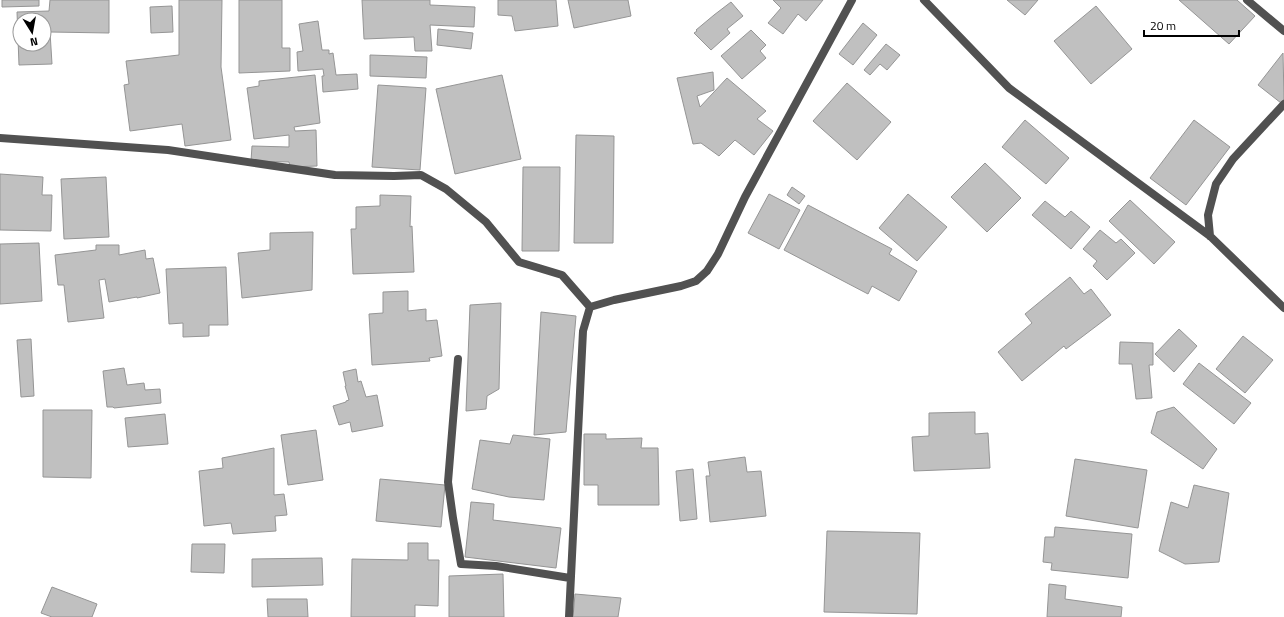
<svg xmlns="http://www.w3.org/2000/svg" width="1284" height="617" viewBox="0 0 1284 617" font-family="'Titillium Web',sans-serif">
  <rect width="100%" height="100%" fill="#fff"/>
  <!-- building -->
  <path fill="#c0c0c0" stroke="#959595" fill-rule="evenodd" d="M2 0H39V6L2 7Z
    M50 0H109V33L50 32 52 64 19 65 17 12 49 11ZM20 20H44V44H20Z
    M179 0H222L221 67 231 140 185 146 182 124 130 131 124 85 129 84 126 61 179 55Z
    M239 0H282V48H290V71L239 73Z
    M362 0H430V5L475 7 474 27 430 25 432 51H415L414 37 364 39Z
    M498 0H556L558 26 515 31 512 16 498 15Z
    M568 0H628L631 16 574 28Z
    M773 0H823L806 21 798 14 783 34 768 23 781 8Z
    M1007 0H1038L1025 15Z
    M1179 0H1237L1255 16 1229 44Z
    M731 2 743 16 727 29 730 33 711 50 694 33 697 31 696 30 714 15Z
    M172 6 173 32 151 33 150 7Z
    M1096 6 1132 49 1091 84 1054 41Z
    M318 21 322 50H329V54L333 53 336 75 357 74 358 89 323 92 322 76H324L323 69 298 71 297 52 303 51 299 24Z
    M863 23 877 35 853 65 839 54Z
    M438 29 473 33 471 49 437 45Z
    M751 30 766 45 760 51 766 58 742 79 721 56Z
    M886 44 900 55 887 70 880 64 870 75 864 70Z
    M1283 53 1284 99 1281 103 1258 85Z
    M370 55 427 57 426 78 370 76Z
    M713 72 714 90 697 96 700 107 727 78 766 111 757 119 773 131 754 155 735 140 719 156 701 143 693 144 677 78Z
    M315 75 320 123 294 127 295 131 316 130 317 166 290 167 289 162 251 161 252 146 289 147V135L254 139 247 88 259 86V81Z
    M502 75 521 159 455 174 436 89Z
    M847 83 891 122 857 160 813 121Z
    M378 85 426 88 420 170 372 167Z
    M1025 120 1069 158 1046 184 1002 147Z
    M1194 120 1230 147 1186 205 1150 178Z
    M576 135 614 136 613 243H574Z
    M985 163 1021 198 987 232 951 197Z
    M523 167H560L559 251H522Z
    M0 174 43 177 42 195H52L51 231 0 230Z
    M106 177 109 237 64 239 61 179Z
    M792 187 805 196 799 204 787 195Z
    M769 194 800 210 779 249 748 233Z
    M908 194 947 227 917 261 879 228Z
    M380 195 411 196 410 227 412 226 414 272 353 274 351 229H356V207L380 206Z
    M1130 200 1175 242 1154 264 1109 221Z
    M1045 201 1065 217 1071 211 1090 227 1071 249 1032 215Z
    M808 205 892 249 889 254 917 271 899 301 872 286 868 294 784 250Z
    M1100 230 1116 243 1121 239 1135 253 1107 280 1093 266 1097 261 1083 249Z
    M313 232 312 290 242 298 238 253 270 250V233Z
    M39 243 42 301 0 304V244Z
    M96 245H119V255L145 250 146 259 153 258 160 293 137 298V297L109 302 105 279 99 280 104 318 68 322 64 285H58L55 255 96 250Z
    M226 267 228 325H209V336L183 337V323L169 324 166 269Z
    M1070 277 1084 294 1091 289 1111 315 1066 349 1064 346 1022 381 998 352 1032 323 1025 314Z
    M408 291V311L426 309V321L437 320 442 356 429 358 430 361 372 365 369 314 383 313V292Z
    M501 303 499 389 487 396 486 409 466 411 470 305Z
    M541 312 576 316 566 432 534 435Z
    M1179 329 1197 346 1174 372 1155 354Z
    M1243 336 1273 360 1245 393 1216 369Z
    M31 339 34 396 21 397 17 340Z
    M1120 342 1153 343V365H1149L1152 398 1136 399 1132 364H1119Z
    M1199 363 1251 403 1234 424 1183 384Z
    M124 368 127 385 144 383 145 390 160 389 161 403 114 408 113 407H107L103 371Z
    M356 369 358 382 361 381 366 397 377 395 383 426 352 432 350 422 339 425 333 406 346 402V401L349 400 345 386H346L343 372Z
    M1174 407 1217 449 1203 469 1151 433 1157 412Z
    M43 410H92L91 478 43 477Z
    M975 412V434L988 433 990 468 914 471 912 437 929 436V413Z
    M165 414 168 444 128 447 125 418Z
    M316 430 323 480 288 485 281 435Z
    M584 434H606V439L642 438 641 448H658L659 505H598V485H584Z
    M513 435 550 439 544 500 509 497 472 489 480 440 510 444Z
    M274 448V495L284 494 287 515 275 516 276 531 233 534 231 523 204 526 199 471 223 468 222 458Z
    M745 457 747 472 761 471 766 516 710 522 706 476H710L708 462Z
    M1075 459 1147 470 1138 528 1066 516Z
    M693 469 697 519 680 521 676 471Z
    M380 479 445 485 441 527 376 521Z
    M1194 485 1229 493 1219 562 1185 564 1159 551 1171 502 1188 508Z
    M471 502 494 504 493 520 561 528 556 568 465 557Z
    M1055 527 1132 534 1128 578 1051 570 1052 563 1043 562 1045 537H1054Z
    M827 531 920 533 917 614 824 612Z
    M408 543H428V560H439L438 606 415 605V617H351L352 559 408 560Z
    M192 544H225L224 573 191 572Z
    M322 558 323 585 252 587V559Z
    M503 574 504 617H449V576Z
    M1049 584 1066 586 1065 599 1122 607 1121 617H1047Z
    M52 587 97 604 92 617H52L41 613Z
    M575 594 621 598 618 617H573Z
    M267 599H307L308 617H268Z"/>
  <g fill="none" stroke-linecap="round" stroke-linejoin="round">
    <!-- street -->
    <path stroke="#515151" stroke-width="8" d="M924 0 1009 88 1210 236 1284 308
      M1247 0 1284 31
      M0 138 168 150 335 175 394 176 421 175 446 189 486 222 519 262 562 275 590 307
      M1210 236 1208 215 1216 184 1233 159 1284 104
      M458 359 448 482 453 518 461 564 496 566 570 578
      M569 617 583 331 590 307 614 300 681 286 696 281 707 271 718 254 745 197 852 0"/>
  </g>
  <!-- north arrow -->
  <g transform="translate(32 32) rotate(169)"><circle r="19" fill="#ffffff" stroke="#999999"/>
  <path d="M0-3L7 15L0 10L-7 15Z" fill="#000000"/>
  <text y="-6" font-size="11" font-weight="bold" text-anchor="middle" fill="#000000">N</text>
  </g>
  <!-- scale -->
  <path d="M1144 30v6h95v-6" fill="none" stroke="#000000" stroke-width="2"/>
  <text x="1150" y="30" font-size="12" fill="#000000" stroke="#ffffff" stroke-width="3" paint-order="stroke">20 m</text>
</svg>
